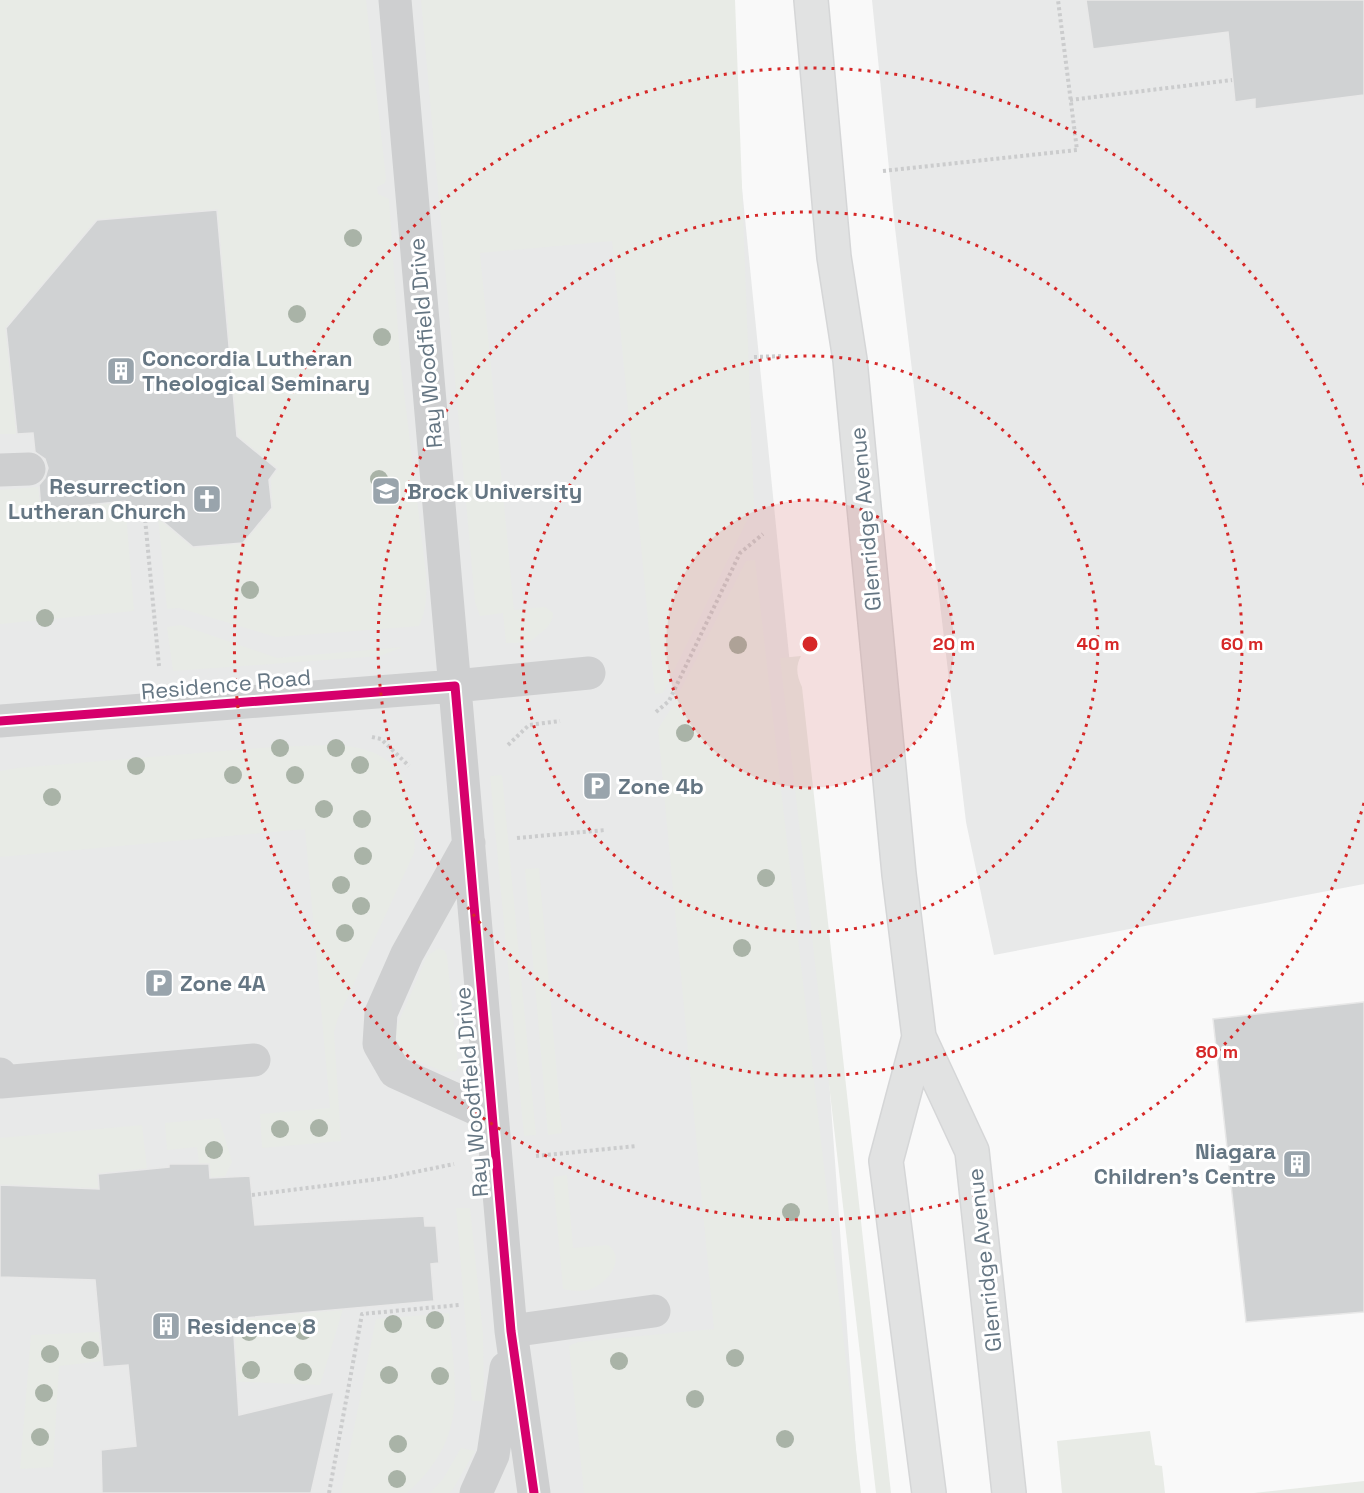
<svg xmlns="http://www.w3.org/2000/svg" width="1364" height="1493" viewBox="0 0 1364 1493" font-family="'Space Grotesk',sans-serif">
  <rect width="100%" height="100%" fill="#f9f9f9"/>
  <!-- built -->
  <path fill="#e8e9e9" d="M0 0H723L822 982 859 1493H0Z
    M872 0H1364V884L994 955 966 822 895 228Z"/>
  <!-- green -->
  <path fill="#e8ebe6" d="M0 0H366L386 178 385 183 377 187 378 194 389 199 400 359 426 574C427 592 427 610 419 626L276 637 179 608 167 609 158 517 193 547 242 543 272 508 271 478 268 476 272 471 275 473 277 469 230 431 235 414 217 210 96 220 6 328 17 434H0Z
    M421 0H735L754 506 663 693 655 694 612 241 480 253 514 610 545 607 553 613C553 627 539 633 530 642L506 643 503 613 480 616 475 602Z
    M39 487 41 510 125 501 134 611 0 624V490Z
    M755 560 861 1493H584L569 1346 578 1342 714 1329 658 729 672 707 746 561Z
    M181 625 277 658 403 647 380 656 173 671 167 627Z
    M801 656C795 667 797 676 802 687L891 1493H876L780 658Z
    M330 745C357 745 389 752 403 779 408 789 409 800 411 811 413 825 416 840 414 853L338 1018 334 1032 341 1141 262 1148 260 1114 330 1108 305 829 0 857V771L17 768 272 747Z
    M502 775 536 1135 524 1136 490 776Z
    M539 868 562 1133 548 1135 525 869Z
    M439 948 445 951 447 956 458 1065 456 1071 444 1072 402 1054 395 1033 397 1026 427 956Z
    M219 1118 232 1162 224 1178 210 1179 209 1164H199L197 1147 167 1150 165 1123Z
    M142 1125 147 1169 99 1174V1189L0 1185V1138Z
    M567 1175 573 1248 608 1245C627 1259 607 1283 591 1289 583 1292 572 1291 563 1289L553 1177Z
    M456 1208H470L483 1334 484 1401H472Z
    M343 1309 320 1385 223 1381 233 1319Z
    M449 1313C455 1389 470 1436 407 1493H341L376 1319Z
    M100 1332 102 1361 59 1366 53 1467 20 1469 31 1335Z
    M1150 1431 1155 1465 1162 1466 1165 1493H1062L1057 1441Z
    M461 1448 475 1451 453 1489 449 1493H430L443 1479Z
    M1364 1481V1493H1254Z"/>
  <!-- building -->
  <path fill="#d0d2d3" stroke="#e8e8e8" stroke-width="1.5" d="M1086 0H1364V95L1255 109V99L1235 102 1228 32 1093 49Z
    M217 210 237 436 277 469 269 480 272 508 243 543 193 547 147 508 126 511 125 501 41 510 39 485 45 478 48 468 45 459 35 452 33 433 17 434 6 328 97 220Z
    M1364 1002V1312L1246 1322 1213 1019Z
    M169 1164H209L210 1178 250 1176 255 1225 424 1216 425 1226H436L439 1263 431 1264 434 1301 233 1319 239 1415 334 1392 311 1493H102L101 1450 136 1446 128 1365 103 1367 95 1280 0 1277V1185L99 1189 98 1174 169 1167Z"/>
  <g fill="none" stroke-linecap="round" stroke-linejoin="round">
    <!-- major casing -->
    <g stroke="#d5d6d7" stroke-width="36">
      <path id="major" d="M811 0 834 257 850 360 899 874 919 1037 972 1151 1009 1493
        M919 1037 886 1161 929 1493"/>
    </g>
    <!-- path -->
    <path stroke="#cbcccd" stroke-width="4" stroke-dasharray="3 3" stroke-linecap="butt" d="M1070 100 1232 80
      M883 171 1077 150 1058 0
      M754 357 783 356
      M144 508 159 666
      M656 712 669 701 740 553 763 534
      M372 737 381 739 409 766
      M508 745 529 725 560 721
      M517 838 605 830
      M536 1156 637 1146
      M252 1195 386 1178 454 1164
      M329 1493 362 1314 459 1305"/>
    <!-- minor -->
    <path stroke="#cecfd0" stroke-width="33" d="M395 0 511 1331 534 1493
      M0 470 29 469
      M0 721 455 686 589 673
      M469 843 407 954 381 1013 379 1044 395 1072 492 1116
      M0 1074 1 1082 254 1060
      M511 1331 654 1311
      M476 1493 493 1455 506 1368"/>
    <!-- major -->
    <use href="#major" stroke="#e1e2e2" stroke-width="33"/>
    <!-- cycleway casing -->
    <g stroke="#fff" stroke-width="13">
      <path id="cycleway" d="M0 721 455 686 511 1331 534 1493"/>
    </g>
    <!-- cycleway -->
    <use href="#cycleway" stroke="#d6006c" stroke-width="9"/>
  </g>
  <!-- trees -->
  <g fill="#a9b3a7">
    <circle cx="353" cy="238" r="9"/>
    <circle cx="297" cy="314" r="9"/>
    <circle cx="382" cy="337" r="9"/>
    <circle cx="379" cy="479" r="9"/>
    <circle cx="250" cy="590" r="9"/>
    <circle cx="45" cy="618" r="9"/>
    <circle cx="738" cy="645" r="9"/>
    <circle cx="685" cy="733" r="9"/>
    <circle cx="280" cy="748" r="9"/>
    <circle cx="336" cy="748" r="9"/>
    <circle cx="360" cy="765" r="9"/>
    <circle cx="136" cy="766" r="9"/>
    <circle cx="233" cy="775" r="9"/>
    <circle cx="295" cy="775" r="9"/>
    <circle cx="52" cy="797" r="9"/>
    <circle cx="324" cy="809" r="9"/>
    <circle cx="362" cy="819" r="9"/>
    <circle cx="363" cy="856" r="9"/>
    <circle cx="766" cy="878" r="9"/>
    <circle cx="341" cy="885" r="9"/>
    <circle cx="361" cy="906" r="9"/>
    <circle cx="345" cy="933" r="9"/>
    <circle cx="742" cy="948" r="9"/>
    <circle cx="319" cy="1128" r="9"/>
    <circle cx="280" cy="1129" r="9"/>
    <circle cx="214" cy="1150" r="9"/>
    <circle cx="791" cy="1212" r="9"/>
    <circle cx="435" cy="1320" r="9"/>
    <circle cx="393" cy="1324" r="9"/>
    <circle cx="303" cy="1331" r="9"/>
    <circle cx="249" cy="1332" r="9"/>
    <circle cx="90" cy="1350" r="9"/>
    <circle cx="50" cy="1354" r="9"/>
    <circle cx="735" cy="1358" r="9"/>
    <circle cx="619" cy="1361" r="9"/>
    <circle cx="251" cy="1370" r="9"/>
    <circle cx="303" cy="1372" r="9"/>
    <circle cx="389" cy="1375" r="9"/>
    <circle cx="440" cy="1376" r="9"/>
    <circle cx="44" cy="1393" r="9"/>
    <circle cx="695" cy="1399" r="9"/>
    <circle cx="40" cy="1437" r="9"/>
    <circle cx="785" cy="1439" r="9"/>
    <circle cx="398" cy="1444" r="9"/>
    <circle cx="397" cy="1479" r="9"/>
  </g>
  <!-- distance rings -->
  <circle cx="810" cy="644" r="144" fill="#d62828" fill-opacity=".12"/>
  <g fill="none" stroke="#d62828" stroke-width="3" stroke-dasharray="3 6">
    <circle cx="810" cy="644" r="144"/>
    <circle cx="810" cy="644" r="288"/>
    <circle cx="810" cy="644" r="432"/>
    <path d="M1364 803A576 576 0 1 1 1364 485"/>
  </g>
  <!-- icons -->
  <defs>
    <g id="building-square" transform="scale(1.5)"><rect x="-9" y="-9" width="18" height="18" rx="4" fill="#99a4ac" stroke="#fff"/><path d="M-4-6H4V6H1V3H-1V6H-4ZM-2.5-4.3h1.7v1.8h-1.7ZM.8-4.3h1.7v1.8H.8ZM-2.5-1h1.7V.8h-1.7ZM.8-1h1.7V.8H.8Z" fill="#fff"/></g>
    <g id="university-square" transform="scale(1.5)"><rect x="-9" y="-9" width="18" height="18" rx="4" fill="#99a4ac" stroke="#fff"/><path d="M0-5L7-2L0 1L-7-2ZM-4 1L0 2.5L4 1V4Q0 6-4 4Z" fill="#fff"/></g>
    <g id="church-square" transform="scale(1.5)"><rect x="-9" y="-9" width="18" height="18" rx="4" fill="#99a4ac" stroke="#fff"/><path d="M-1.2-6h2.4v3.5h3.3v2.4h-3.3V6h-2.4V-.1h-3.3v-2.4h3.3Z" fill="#fff"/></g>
    <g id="parking-square" transform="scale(1.5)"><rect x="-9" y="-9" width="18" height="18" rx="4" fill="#99a4ac" stroke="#fff"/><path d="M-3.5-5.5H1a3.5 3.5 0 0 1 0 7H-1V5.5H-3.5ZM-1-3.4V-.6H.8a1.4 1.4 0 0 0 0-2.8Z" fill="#fff"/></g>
  </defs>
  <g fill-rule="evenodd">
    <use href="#building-square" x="121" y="371"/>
    <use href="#university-square" x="386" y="491"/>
    <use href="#church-square" x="207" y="499"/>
    <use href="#parking-square" x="597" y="786"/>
    <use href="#parking-square" x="159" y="983"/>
    <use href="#building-square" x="1297" y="1164"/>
    <use href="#building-square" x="166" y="1326"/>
  </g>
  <g text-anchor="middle" stroke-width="6" stroke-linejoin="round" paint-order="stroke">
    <!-- street labels -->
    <g font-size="22" fill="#657683" stroke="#fff">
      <text transform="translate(425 343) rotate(-95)" y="8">Ray Woodfield Drive</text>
      <text transform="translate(865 519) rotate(-95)" y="8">Glenridge Avenue</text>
      <text transform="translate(226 684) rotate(-5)" y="8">Residence Road</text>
      <text transform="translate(471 1092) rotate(-95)" y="8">Ray Woodfield Drive</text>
      <text transform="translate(984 1260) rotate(-96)" y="8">Glenridge Avenue</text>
    </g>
    <!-- poi labels -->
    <g font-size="22" font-weight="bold" fill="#657683" stroke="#fff" text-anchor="start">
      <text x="142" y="366">Concordia Lutheran<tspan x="142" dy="25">Theological Seminary</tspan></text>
      <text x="186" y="494" text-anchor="end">Resurrection<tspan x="186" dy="25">Lutheran Church</tspan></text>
      <text x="407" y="499">Brock University</text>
      <text x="618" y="794">Zone 4b</text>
      <text x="180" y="991">Zone 4A</text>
      <text x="1276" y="1159" text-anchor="end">Niagara<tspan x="1276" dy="25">Children's Centre</tspan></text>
      <text x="187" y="1334">Residence 8</text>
    </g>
  </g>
  <circle cx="810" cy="644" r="9" fill="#d62828" stroke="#fff" stroke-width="3"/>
  <g font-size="18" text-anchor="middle" font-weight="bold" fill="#d62828" stroke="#fff" stroke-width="6" stroke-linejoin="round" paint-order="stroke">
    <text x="954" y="650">20 m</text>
    <text x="1098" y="650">40 m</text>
    <text x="1242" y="650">60 m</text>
    <text x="1217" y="1058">80 m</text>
  </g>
</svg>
